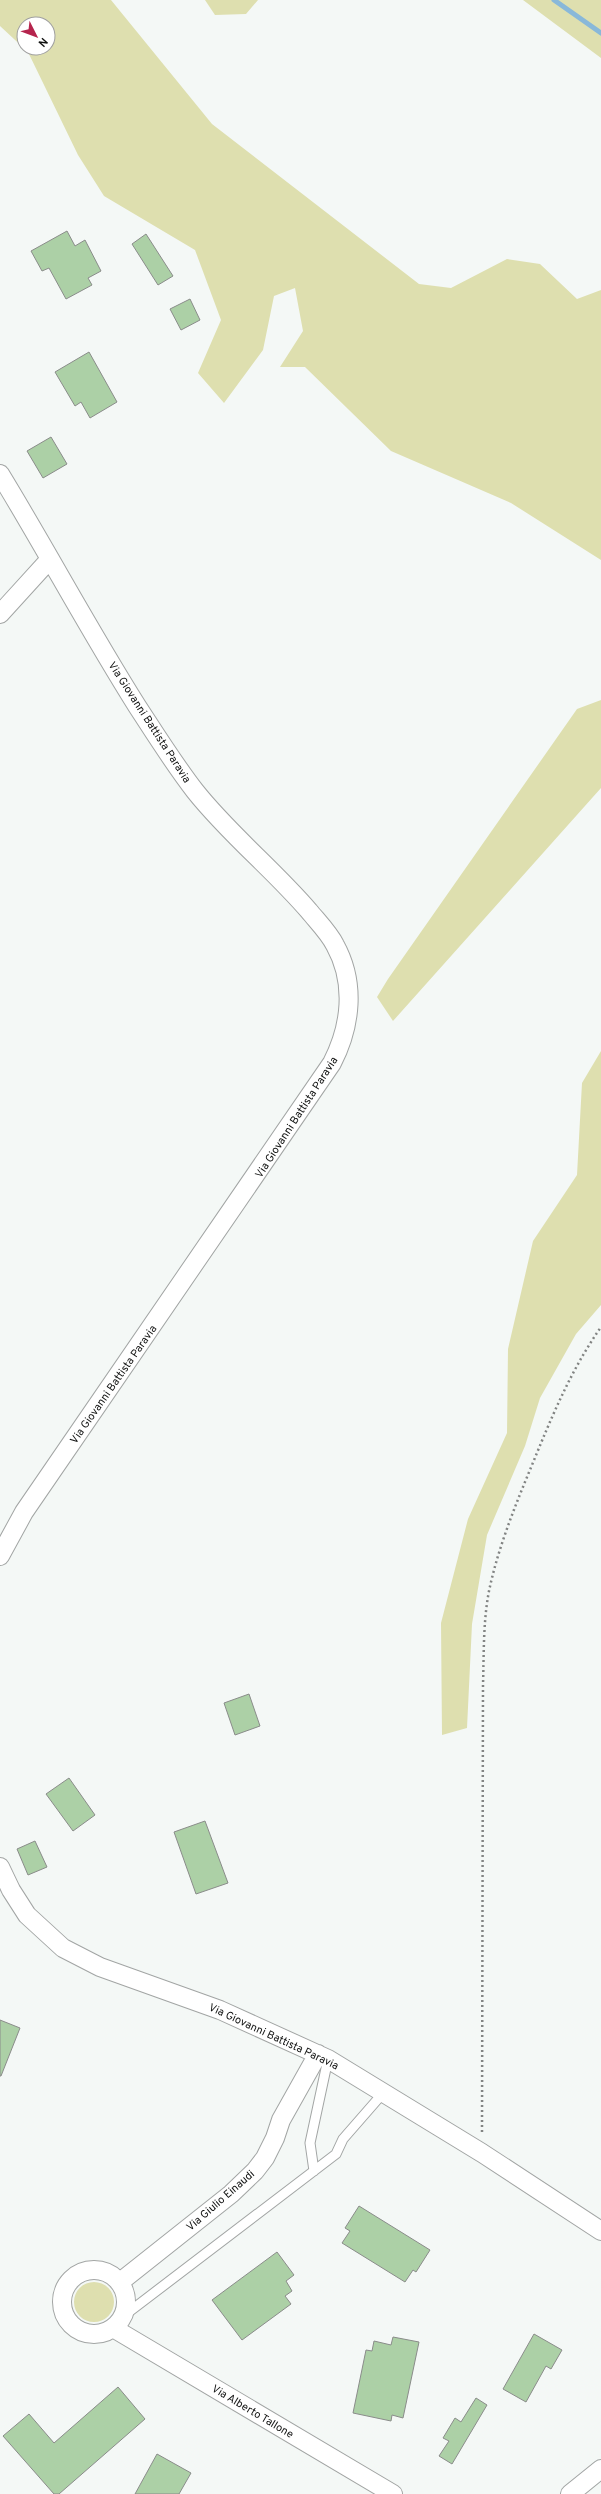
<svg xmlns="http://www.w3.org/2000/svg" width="601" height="2494" viewBox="0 0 601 2494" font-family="Overpass,sans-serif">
  <rect width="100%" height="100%" fill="#f4f8f6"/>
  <!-- green -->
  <path fill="#dedfaf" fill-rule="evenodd" d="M0 0H111L212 124 419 284 451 288 507 259 540 264 577 299 601 290V560L511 503 391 451 305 367H280L303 331 295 288 274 296 263 350 224 403 198 373 221 320 195 250 104 196 78 155 28 52 0 26ZM24 24H48V48H24Z
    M205 0H258L246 14 215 15Z
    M523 0H601V58Z
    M601 700V788L393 1021 377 997 388 979 577 709Z
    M601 1051V1305L576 1334 540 1398 525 1446 487 1535 472 1624 467 1728 442 1735 441 1623 468 1519 507 1433 508 1349 533 1241 577 1175 582 1083Z
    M74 2302a20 20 0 1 1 40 0a20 20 0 1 1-40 0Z"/>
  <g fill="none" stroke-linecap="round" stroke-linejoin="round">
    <!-- stream -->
    <path stroke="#89b8d9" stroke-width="5" d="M554 0 601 33"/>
  </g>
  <!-- building -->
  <path fill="#acd0a6" stroke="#8a8c8a" d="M67 231 75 246 85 240 101 271 88 278 92 285 66 299 49 268 42 271 31 251Z
    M146 234 173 276 158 285 132 244Z
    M190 299 200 320 181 330 170 309Z
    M89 352 117 402 90 418 81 402 75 406 55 372Z
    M51 437 67 464 43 478 27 451Z
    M249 1694 260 1726 235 1735 224 1703Z
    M69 1778 95 1815 73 1831 46 1794Z
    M205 1821 228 1883 196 1894 174 1832Z
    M35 1841 47 1867 28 1875 17 1849Z
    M0 2020 20 2028 1 2076H0Z
    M359 2206 430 2250 416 2272 413 2270 405 2282 342 2243 350 2231 345 2228Z
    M277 2252 294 2275 286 2281 292 2291 285 2296 291 2304 242 2340 212 2300Z
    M534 2334 562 2350 551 2369 546 2366 526 2402 503 2389Z
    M393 2337 419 2342 403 2418 392 2415 391 2421 353 2413 366 2350 372 2351 374 2341 391 2345Z
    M118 2387 145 2419 59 2494H54L3 2436 29 2414 54 2443Z
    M476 2398 487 2405 452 2464 439 2456 449 2441 443 2438 455 2418 461 2422Z
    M157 2454 191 2473 179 2494H135Z"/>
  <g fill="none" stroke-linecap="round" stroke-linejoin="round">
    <!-- service casing -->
    <g stroke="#a2a5a4" stroke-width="11">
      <path id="service" d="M314 2171 310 2143 328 2059
        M121 2318 336 2154 343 2139 384 2092"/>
    </g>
    <!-- minor casing -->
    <g stroke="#a2a5a4" stroke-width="20">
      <path id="minor" d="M0 474C47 551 89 630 137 706 156 735 174 764 195 791 229 834 273 869 309 911 318 922 329 933 335 945 356 983 351 1026 332 1063L24 1512 0 1556
        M0 614 50 559
        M0 1867 11 1890 27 1915 63 1948 100 1967 220 2010 328 2059 482 2153 601 2231
        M62 2302a32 32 0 1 1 64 0a32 32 0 1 1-64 0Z
        M120 2282 231 2194 255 2171 265 2158 275 2138 281 2120 318 2054
        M113 2328 393 2494
        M570 2494 601 2469"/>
    </g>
    <!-- path -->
    <path stroke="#828483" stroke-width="2.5" stroke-dasharray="2 3" stroke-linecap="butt" d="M482 2132 483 1685C484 1654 483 1622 489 1591 498 1548 515 1506 532 1465 552 1416 571 1370 601 1327"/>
    <!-- service -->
    <use href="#service" stroke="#fff" stroke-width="9"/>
    <!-- minor -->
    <use href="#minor" stroke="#fff" stroke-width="18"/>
  </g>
  <g text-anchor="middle" stroke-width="3" stroke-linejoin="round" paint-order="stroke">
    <!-- street labels -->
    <g font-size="11" fill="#111211" stroke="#fff">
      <text transform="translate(150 722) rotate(57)" y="4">Via Giovanni Battista Paravia</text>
      <text transform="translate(296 1117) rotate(-57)" y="4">Via Giovanni Battista Paravia</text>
      <text transform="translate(113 1384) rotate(-55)" y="4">Via Giovanni Battista Paravia</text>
      <text transform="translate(274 2036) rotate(25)" y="4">Via Giovanni Battista Paravia</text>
      <text transform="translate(220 2200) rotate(-41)" y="4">Via Giulio Einaudi</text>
      <text transform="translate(253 2411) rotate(31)" y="4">Via Alberto Tallone</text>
    </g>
  </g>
  <!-- north arrow -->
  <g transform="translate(36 36) rotate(132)"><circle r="19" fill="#ffffff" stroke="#a0a0a0"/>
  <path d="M0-3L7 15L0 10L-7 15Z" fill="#b5244d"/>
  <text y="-6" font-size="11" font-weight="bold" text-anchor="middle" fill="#111211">N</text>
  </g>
</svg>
